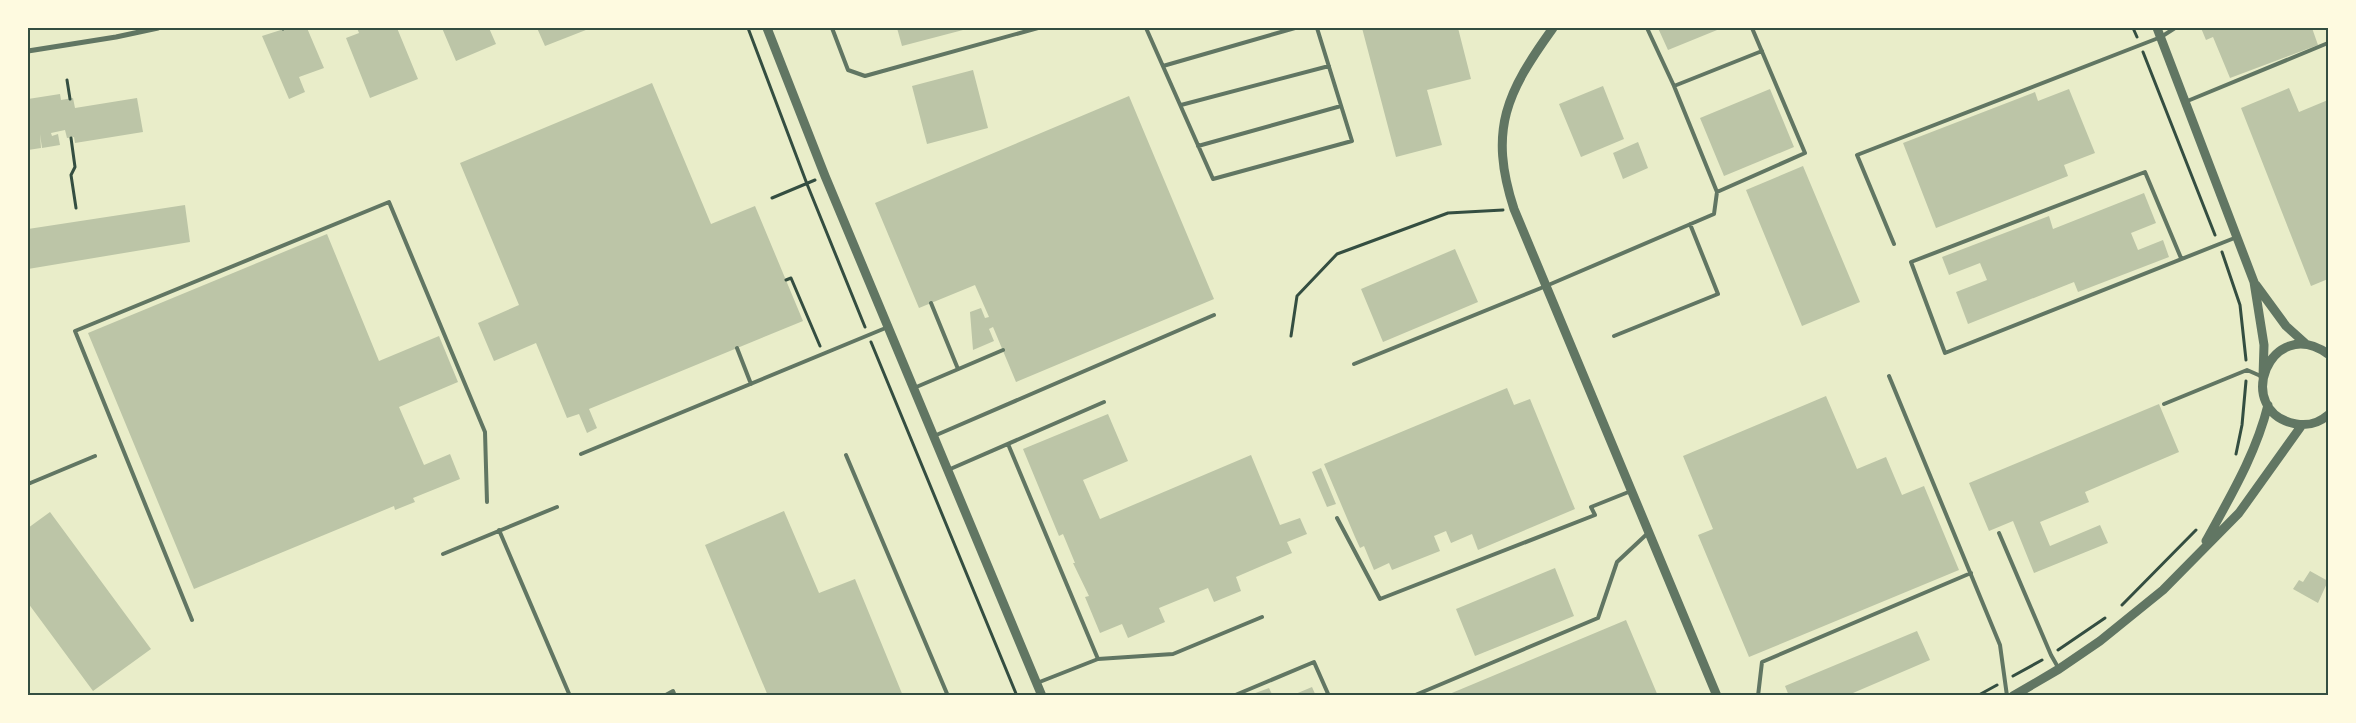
<svg xmlns="http://www.w3.org/2000/svg" width="2356" height="723" viewBox="0 0 2356 723" font-family="Jost,sans-serif">
  <rect width="100%" height="100%" fill="#e9edc9"/>
  <!-- building -->
  <path fill="#bcc5a7" d="M287 28H307L324 68 299 77 305 92 289 99 262 36Z
    M357 28H397L418 79 370 98 346 38 359 33Z
    M442 28H489L496 44 456 61Z
    M537 28H591L545 46Z
    M897 28H962L963 30 902 46Z
    M1362 28H1458L1471 79 1427 90 1442 145 1396 157Z
    M1658 28H1722L1668 50Z
    M2201 28H2312L2318 45 2230 78 2213 37 2206 40Z
    M973 70 988 128 927 144 912 86Z
    M652 83 711 224 755 206 803 321 589 409 597 428 587 433 579 414 567 418 536 343 494 361 478 323 519 305 460 163Z
    M1603 86 1624 139 1581 157 1559 104Z
    M2289 88 2299 112 2328 100V279L2311 286 2241 108Z
    M1770 89 1794 147 1724 176 1700 118Z
    M2069 89 2095 153 2064 165 2068 176 1936 228 1903 143 2035 92 2038 101Z
    M60 94 61 100 73 98 75 108 137 98 143 132 75 143 74 137 67 138 65 130 51 133 52 136 58 134 60 145 42 148 40 134 41 148 28 150V99Z
    M1129 96 1214 299 1016 382 993 327 989 329 994 341 973 350 970 312 981 308 985 318 989 317 975 285 919 308 875 203Z
    M1638 142 1648 168 1623 179 1613 153Z
    M1803 166 1860 302 1802 326 1746 190Z
    M2144 193 2156 223 2131 233 2138 250 2163 240 2169 257 2078 292 2074 282 1968 324 1956 292 1987 280 1980 263 1949 275 1942 257 2049 216 2053 229Z
    M185 205 190 242 28 269V229Z
    M327 234 379 361 439 336 458 382 399 407 424 465 450 454 460 479 413 498 415 502 395 510 394 506 194 589 88 333Z
    M1455 249 1478 302 1383 342 1361 289Z
    M1507 388 1514 405 1530 399 1575 509 1478 550 1472 534 1451 543 1446 531 1434 536 1440 551 1392 570 1389 563 1374 570 1364 546 1360 548 1355 537 1324 464Z
    M1826 396 1857 469 1886 457 1902 495 1924 486 1959 570 1749 657 1698 535 1713 529 1683 456Z
    M2159 404 2179 452 2085 492 2089 502 2040 522 2050 546 2100 525 2108 543 2034 573 2013 521 1989 531 1969 483Z
    M1108 414 1128 461 1083 480 1100 519 1251 455 1280 525 1300 518 1307 534 1287 542 1292 553 1236 577 1241 591 1214 602 1208 588 1159 608 1165 622 1128 638 1122 624 1100 633 1085 597 1089 596 1073 563H1075L1063 534 1059 536 1023 449Z
    M1321 468 1336 504 1327 507 1312 472Z
    M784 511 819 593 855 579 903 696H768L705 545Z
    M50 512 151 649 93 691 28 603V528Z
    M1555 568 1574 616 1475 656 1456 609Z
    M2310 571 2328 581 2318 603 2293 589 2299 580 2303 582Z
    M1626 620 1658 696H1447V695Z
    M1917 631 1930 660 1846 696H1789L1785 686Z
    M1312 687 1316 696H1293V695Z
    M1269 688 1273 696H1250V695Z"/>
  <g fill="none" stroke-linecap="round" stroke-linejoin="round">
    <!-- path -->
    <path stroke="#344e41" stroke-width="3" d="M282 28 283 29
      M748 28 807 184 865 327
      M2133 28 2137 37
      M2143 52 2215 235
      M67 80 70 99
      M71 138 75 167 71 175 76 208
      M772 198 815 180
      M2222 252 2240 305 2246 360
      M786 280 791 278 820 346
      M1291 336 1297 296 1337 254 1448 213 1503 210
      M871 342 1017 696
      M2236 454 2242 425 2246 381
      M2122 605 2196 530
      M2058 650 2105 618
      M2013 676 2042 660
      M1977 696 1997 685"/>
    <!-- service -->
    <path stroke="#617663" stroke-width="4" d="M832 28 848 70 865 76 1038 28
      M1146 28 1213 179 1352 141 1317 28
      M1647 28 1674 86
      M1752 28 1805 153 1717 192 1674 86 1762 51
      M1163 66 1295 28
      M2185 102 2328 43
      M1181 105 1329 66
      M1198 146 1341 106
      M1894 244 1857 155 2161 37 2175 28
      M2181 258 2145 172 1911 262 1945 353 2237 237
      M931 303 958 369
      M1614 336 1718 294 1690 224
      M737 348 751 384
      M1354 364 1546 286 1714 214 1717 192
      M1889 376 2000 645 2007 696
      M914 388 1003 350
      M2164 404 2247 370 2263 377
      M934 436 1214 315
      M1008 444 1098 659
      M581 454 888 327
      M846 455 948 696
      M948 470 1104 402
      M28 484 95 456
      M1337 518 1380 599 1595 515 1591 507 1631 491
      M499 530 570 696
      M1999 533 2051 655 2059 669
      M443 554 557 507
      M192 620 75 331 389 202 485 432 487 502
      M1037 683 1098 659 1173 654 1262 617
      M664 696 673 691 675 696
      M1233 696 1314 662 1329 696
      M1413 696 1598 618 1617 562 1648 533
      M1758 696 1762 662 1971 573"/>
    <!-- minor -->
    <path stroke="#617663" stroke-width="5" d="M28 51 116 37 158 28"/>
    <!-- tertiary -->
    <path stroke="#617663" stroke-width="9" d="M767 28 825 176 1042 696
      M1553 28C1507 92 1488 129 1514 209L1717 696
      M2157 28 2254 282 2264 345 2263 377
      M2256 285 2286 326 2306 344
      M2328 354C2270 313 2232 412 2296 424 2308 426 2319 423 2328 415
      M2206 541C2230 497 2256 454 2268 405
      M2013 696 2059 669 2100 641 2163 590 2239 513 2302 425"/>
  </g>
  <!-- border -->
  <rect width="2356" height="723" fill="none" stroke="#fefae0" stroke-width="58"/>
  <rect x="29" y="29" width="2298" height="665" fill="none" stroke="#344e41" stroke-width="2"/>
</svg>
